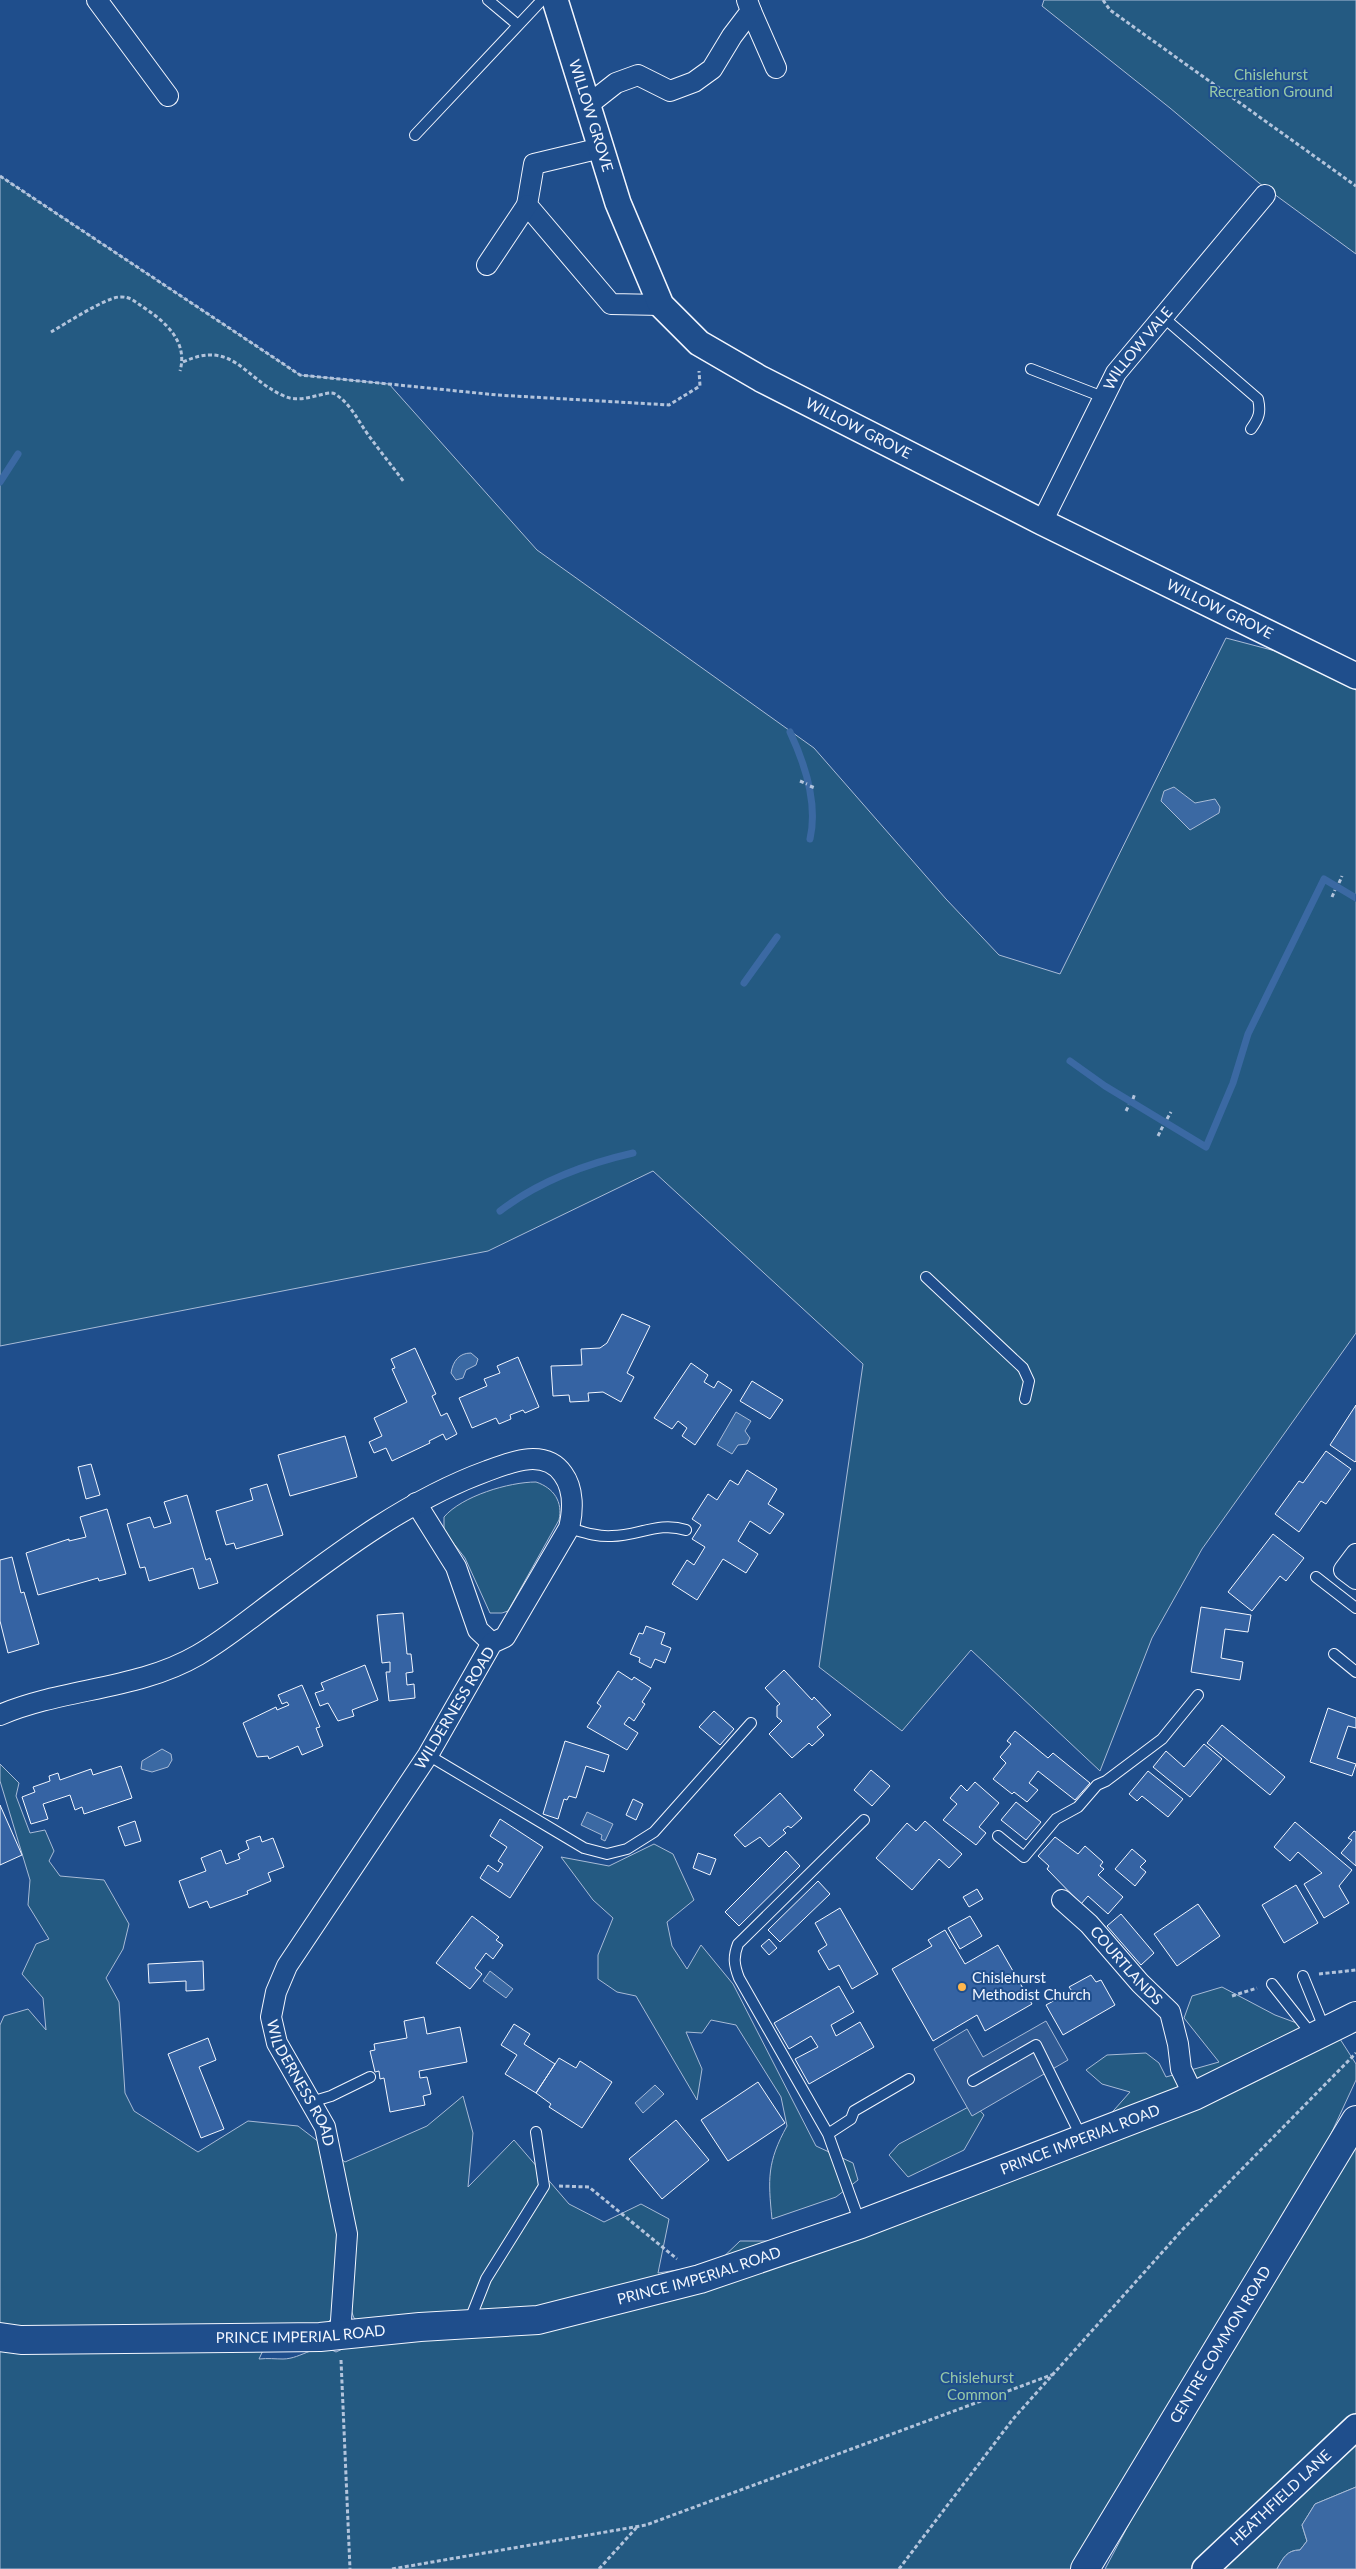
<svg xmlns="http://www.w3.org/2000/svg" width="1356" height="2569" viewBox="0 0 1356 2569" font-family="Lato,sans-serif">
  <rect width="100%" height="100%" fill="#1f4e8c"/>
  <!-- green -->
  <path fill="#245a82" stroke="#a8bbd7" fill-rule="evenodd" d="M1044 0H1356V254L1259 183 1170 108 1042 6Z
    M0 176 300 375 389 384 537 550 814 748 946 899 999 955 1060 974 1226 638 1283 653 1356 690V1333L1202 1549 1152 1638 1100 1771 971 1650 902 1731 819 1667 863 1364 653 1171 488 1251 0 1346Z
    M536 1482C554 1488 563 1502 559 1520L508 1611 502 1613H490L465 1558 444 1531V1517C462 1496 509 1482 536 1482Z
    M0 1764 19 1783 16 1796 30 1833 45 1830 54 1851 49 1861 60 1876 104 1880 129 1924 123 1949 106 1978 119 2002 125 2093 134 2111 198 2152 248 2121 298 2126 345 2162 427 2126 463 2096 473 2133 468 2187 514 2140 569 2204 604 2222 641 2204 669 2219 658 2273 716 2264 740 2241H770L1083 2145 1130 2092 1102 2084 1086 2070 1107 2055 1146 2053 1159 2063 1166 2077 1219 2062 1184 2018 1192 1996 1222 1987 1275 2015 1340 2039 1356 2064V2080L1304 2192 1356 2128V2487L1315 2504 1302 2525 1307 2541 1300 2550C1287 2550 1283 2558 1277 2569H1105L1146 2492 1083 2569H0V2025L4 2016 28 2009 46 2030 43 1998 22 1974 36 1944 49 1939 28 1905 30 1880 0 1781ZM348 2302 354 2318 365 2325 349 2346 336 2352C317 2341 302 2359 283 2359 275 2359 268 2358 259 2359L266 2344 325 2325Z
    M654 1844 673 1854 694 1900 667 1922 672 1946 687 1969 701 1945 733 1984 816 2146 853 2163 858 2180 836 2197 772 2219C768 2179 767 2162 787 2126L781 2097 736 2025 711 2020 702 2033 686 2032 702 2069 697 2100 636 1996 617 1992 598 1979V1955L613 1918 593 1900 561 1857 609 1866Z
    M974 2104 984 2115 964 2150 908 2177 889 2155 899 2144Z"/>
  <!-- parking -->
  <path fill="#305b95" stroke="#a8bbd7" d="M1046 2021 1068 2060 972 2116 934 2049 967 2029 983 2057Z"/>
  <!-- water -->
  <path fill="#3b69a3" stroke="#a8bbd7" d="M1174 787 1195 803 1215 799 1220 807 1219 813 1190 830 1161 801 1164 791Z
    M471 1353 478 1359 476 1365 466 1370 463 1378 456 1380 451 1373C453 1361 459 1353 471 1353Z
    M736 1412 751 1421 745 1431 750 1438 747 1444 738 1445 732 1454 717 1445Z
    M162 1749 171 1754 172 1760 168 1767 152 1772 141 1769 142 1761Z
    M587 1812 613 1824 605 1841 601 1839 602 1835 581 1825Z
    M490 1971 513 1989 506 1998 483 1981Z
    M655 2085 664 2094 643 2113 635 2103Z
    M1356 2487V2569H1277C1283 2558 1287 2550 1300 2550L1307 2541 1302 2525 1315 2504Z"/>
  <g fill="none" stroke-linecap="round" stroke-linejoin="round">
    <!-- stream -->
    <path stroke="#3b69a3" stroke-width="7" d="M0 482 18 454
      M790 732C805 764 818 804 810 839
      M744 983 777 937
      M1070 1061 1105 1086 1206 1147 1233 1083 1248 1034 1324 879 1356 898
      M500 1211C539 1181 585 1164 633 1153"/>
  </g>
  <!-- building -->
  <path fill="#3563a3" stroke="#f2f6ff" d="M622 1314 650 1326 627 1373 634 1377 621 1402 603 1392 588 1393 589 1401 570 1402 569 1395 553 1396 551 1366 582 1365 581 1349 600 1348 607 1343Z
    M415 1348 436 1394 432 1396 441 1416 447 1413 457 1434 446 1440 443 1434 429 1441 430 1443 392 1461 386 1448 374 1453 369 1442 382 1436 374 1418 407 1402 392 1369 395 1368 391 1359Z
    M518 1357 539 1407 525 1413 523 1410 510 1415 511 1419 499 1424 496 1418 472 1428 459 1398 487 1386 484 1379 500 1373 497 1366Z
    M691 1363 708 1375 704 1382 714 1388 718 1381 732 1390 695 1445 682 1436 687 1428 678 1421 672 1429 654 1418Z
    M752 1381 783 1400 770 1419 740 1401Z
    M1356 1405V1461L1355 1462 1330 1445Z
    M345 1436 357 1477 290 1496 278 1455Z
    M1326 1451 1351 1469 1326 1504 1321 1501 1299 1532 1275 1514 1299 1481 1303 1483Z
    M91 1464 100 1495 86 1499 78 1467Z
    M747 1470 777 1489 768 1504 784 1514 770 1534 750 1521 738 1541 758 1554 746 1573 723 1559 697 1600 672 1584 687 1560 694 1565 705 1547 692 1539 701 1525 692 1519 708 1494 717 1500 730 1480 738 1485Z
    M267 1484 283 1535 236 1549 234 1543 226 1545 216 1511 253 1500 250 1489Z
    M187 1495 206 1560 210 1558 218 1583 199 1589 193 1568 149 1581 145 1567 140 1568 127 1524 150 1517 154 1528 171 1523 164 1502Z
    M107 1509 126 1574 99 1581 98 1578 38 1595 26 1553 69 1539V1541L86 1537 80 1517Z
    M1273 1534 1304 1558 1286 1581 1280 1576 1252 1611 1228 1592Z
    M12 1557 21 1593 24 1592 39 1644 8 1653 0 1621V1560Z
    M1201 1607 1251 1615 1248 1632 1225 1629 1221 1658 1243 1662 1240 1680 1191 1672Z
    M403 1613 407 1654H411L413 1672 406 1673 407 1685 414 1684 415 1698 389 1701 386 1672H390V1662L382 1663 377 1615Z
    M646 1626 665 1633 661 1644 671 1648 665 1663 655 1659 651 1668 639 1662 640 1658 630 1654 639 1633 643 1634Z
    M365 1665 378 1700 352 1710 354 1716 338 1721 328 1703 320 1706 315 1693 324 1690 321 1683Z
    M784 1670 812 1700 814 1697 831 1715 817 1727 824 1735 812 1746 809 1743 792 1758 769 1734 782 1721 777 1717V1706L780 1704 765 1688Z
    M618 1671 632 1680 634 1677 651 1688 642 1702 645 1704 634 1721 629 1717 624 1724 638 1733 627 1750 587 1727 601 1706 597 1703Z
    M302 1685 320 1727 316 1728 323 1746 302 1755 298 1746 269 1759 268 1756 257 1757 243 1723 276 1707 277 1710 289 1705 287 1702 282 1704 278 1695Z
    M1328 1708 1356 1718V1728L1348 1726 1337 1758 1356 1764 1352 1776 1310 1762Z
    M714 1711 734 1729 720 1745 699 1727Z
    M1222 1725 1285 1777 1270 1795 1207 1743Z
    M1015 1731 1048 1758 1053 1753 1090 1783 1075 1800 1038 1771 1029 1783 1038 1790 1027 1802 1014 1792 1012 1794 993 1779 1006 1763 1000 1757 1011 1744 1007 1741Z
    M565 1741 609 1755 604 1772 586 1766 576 1798 569 1796 567 1800 564 1799 558 1819 543 1814Z
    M1204 1744 1222 1759 1190 1797 1153 1767 1166 1751 1184 1767Z
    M121 1766 132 1798 84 1814 82 1807 75 1810 70 1795 43 1804 48 1819 31 1824 22 1797 35 1792 33 1787 50 1781 49 1776 58 1773 60 1780 91 1769 93 1775Z
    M871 1770 890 1786 872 1806 854 1790Z
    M1148 1771 1183 1799 1168 1817 1142 1796 1137 1801 1129 1794Z
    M975 1782 999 1803 979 1827 986 1833 976 1845 943 1820 957 1804 950 1798 961 1785 967 1791Z
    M780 1793 802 1818 791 1828 788 1826 783 1830 786 1833 769 1847 760 1837 745 1847 734 1835Z
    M633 1799 643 1804 636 1820 626 1815Z
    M1016 1802 1041 1822 1026 1840 1001 1820Z
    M0 1805 22 1855 0 1865Z
    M500 1819 543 1847 510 1898 480 1878 488 1865 498 1872 503 1864 498 1861 507 1847 490 1836Z
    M135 1821 141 1841 125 1846 118 1827Z
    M925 1821 962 1854 949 1868 939 1859 912 1890 876 1858 907 1823 916 1831Z
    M1295 1822 1352 1870 1339 1886 1349 1903 1324 1918 1304 1884 1322 1873 1298 1852 1290 1861 1274 1847Z
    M1354 1831 1356 1832V1866L1341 1853 1352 1840 1348 1838Z
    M260 1836 262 1842 273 1838 284 1867 268 1873 271 1881 247 1891 248 1894 210 1908 207 1901 189 1908 179 1881 206 1871 201 1858 221 1850 226 1864 240 1859 238 1854 249 1849 246 1841Z
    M1055 1837 1078 1854 1085 1846 1103 1862 1100 1866 1104 1869 1098 1875 1123 1897 1108 1914 1088 1896 1081 1904 1047 1869 1049 1866 1038 1856Z
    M1132 1849 1146 1861 1140 1867 1146 1872 1135 1886 1115 1869Z
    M786 1851 800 1866 739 1926 725 1912Z
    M698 1853 716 1859 710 1875 693 1868Z
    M818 1881 830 1894 780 1942 768 1930Z
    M1296 1885 1318 1923 1284 1943 1262 1905Z
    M977 1889 983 1899 969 1907 963 1897Z
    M1198 1904 1220 1936 1177 1966 1154 1934Z
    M840 1908 878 1974 852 1989 839 1965 829 1970 818 1951 827 1945 815 1923Z
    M1121 1914 1154 1953 1141 1965 1107 1926Z
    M472 1916 499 1937 496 1940 503 1945 493 1959 486 1953 475 1968 482 1974 470 1989 436 1963Z
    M970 1916 982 1936 960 1949 948 1928Z
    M945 1930 965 1964 998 1945 1032 2004 985 2031 977 2015 933 2041 892 1969 932 1946 928 1940Z
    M769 1939 777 1948 769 1955 761 1946Z
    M203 1961 204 1990 186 1991V1981L149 1983 148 1964Z
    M1091 1975 1096 1982 1101 1980 1115 2005 1063 2035 1046 2005 1072 1991 1069 1987Z
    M839 1986 854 2012 831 2025 836 2036 860 2022 874 2047 809 2084 795 2059 818 2047 811 2036 789 2049 774 2023Z
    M424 2017 427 2034 460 2027 467 2062 419 2071 420 2078 427 2077 431 2094 423 2096 425 2105 390 2112 384 2078 380 2079 379 2071 375 2072 370 2051 375 2050 374 2044 407 2038 404 2021Z
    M514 2024 530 2034 524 2044 555 2064 536 2093 505 2074 517 2055 501 2045Z
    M208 2038 216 2060 199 2067 224 2129 201 2138 168 2054Z
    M559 2058 576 2068 580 2061 612 2082 582 2128 549 2107 551 2104 536 2093Z
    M758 2082 785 2123 728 2161 701 2120Z
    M676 2120 709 2160 662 2199 629 2159Z"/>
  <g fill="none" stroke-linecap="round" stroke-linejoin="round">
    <!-- service casing -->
    <g stroke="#f2f6ff" stroke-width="12">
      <path id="service" d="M488 0 518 25
        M415 135 542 0
        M1163 317 1258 399C1261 412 1259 418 1251 429
        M1031 369 1103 397
        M926 1277 1023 1368 1029 1381 1025 1399
        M569 1528C583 1532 597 1537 612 1536 638 1536 659 1521 686 1530
        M1316 1577 1356 1608
        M1334 1654 1356 1672
        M428 1755 584 1848 607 1854 627 1849 654 1832 751 1723
        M998 1836 1024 1857 1056 1819 1078 1807 1097 1785 1106 1781 1162 1739 1198 1695
        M1303 1976 1325 2030
        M1272 1984 1313 2036
        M973 2081 1036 2045 1082 2138
        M311 2102 331 2096 370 2077
        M828 2134 739 1978C734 1965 733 1957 738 1944L864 1820
        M860 2223 828 2134 851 2119 854 2111 909 2079
        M469 2322 486 2279 544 2186 536 2132"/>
    </g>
    <!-- minor casing -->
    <g stroke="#f2f6ff" stroke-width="22">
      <g id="minor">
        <path d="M97 0 168 96"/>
        <path d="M751 11 776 68"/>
        <path d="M588 105 616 83 638 75 670 91 694 82 712 69 732 36 751 11 747 0"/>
        <path d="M601 148 534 164 527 205 611 304 661 305"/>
        <path d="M487 265 527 205"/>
        <path id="s1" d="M1042 522 1116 373 1265 195"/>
        <path d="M416 1503 456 1567 478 1630 492 1643"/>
        <path d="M1356 1554 1344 1570 1356 1579"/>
        <path id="s2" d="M0 1715C63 1688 138 1690 198 1655 226 1639 252 1617 278 1598 343 1549 410 1499 487 1471 511 1462 545 1448 563 1474 574 1489 573 1511 569 1528L505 1637 492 1643 428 1755 287 1966 276 1992 271 2017 277 2043 325 2127 347 2234 340 2335"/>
        <path id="s3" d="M1062 1900 1089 1924 1140 1983 1170 2012 1178 2044 1181 2069 1194 2096"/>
      </g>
    </g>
    <!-- tertiary casing -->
    <g stroke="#f2f6ff" stroke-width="28">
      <g id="tertiary">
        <path id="s4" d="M555 0 618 203 661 305 699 343 761 379 1042 522 1356 676"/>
        <path id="s5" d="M1205 2569 1356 2427"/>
      </g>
    </g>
    <!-- secondary casing -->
    <g stroke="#f2f6ff" stroke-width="30">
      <g id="secondary">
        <path id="s6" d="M0 2337 21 2340 320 2337 420 2327 538 2320 700 2279 861 2224 1194 2096 1356 2016"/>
      </g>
    </g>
    <!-- primary casing -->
    <g stroke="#f2f6ff" stroke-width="30">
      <g id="primary">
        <path id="s7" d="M1085 2569 1356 2120"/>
      </g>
    </g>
    <!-- path -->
    <path stroke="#b3c4dc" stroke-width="3" stroke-dasharray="4 2.5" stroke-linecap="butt" d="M1103 0 1110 10 1356 186
      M0 176 300 375 497 395 669 405 700 386 699 371
      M51 332C65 324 105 298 119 297 131 296 136 303 146 309 167 323 188 343 180 371
      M183 362C233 339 243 378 284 396 303 405 327 389 335 394 351 404 358 421 369 436 380 451 392 466 404 482
      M800 781 807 784
      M810 786 815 788
      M1339 883 1342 876
      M1332 897 1335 890
      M1133 1099 1135 1093
      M1126 1111 1129 1105
      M1167 1119 1171 1112
      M1158 1136 1163 1126
      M1319 1974 1356 1970
      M1232 1996 1257 1988
      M559 2186 589 2187 677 2259
      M341 2360 350 2569
      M392 2569 646 2525 1054 2374
      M599 2569 637 2527
      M899 2569 1013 2419 1183 2229 1356 2053"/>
    <!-- service -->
    <use href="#service" stroke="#1f4e8c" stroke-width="10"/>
    <!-- minor -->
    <use href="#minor" stroke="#1f4e8c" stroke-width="20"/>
    <!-- tertiary -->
    <use href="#tertiary" stroke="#1f4e8c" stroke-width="25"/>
    <!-- secondary -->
    <use href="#secondary" stroke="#1f4e8c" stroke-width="28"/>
    <!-- primary -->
    <use href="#primary" stroke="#1f4e8c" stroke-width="28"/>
  </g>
  <!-- markers -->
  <circle fill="#ffb74d" stroke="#1f4e8c" stroke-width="2" cx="962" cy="1987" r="5"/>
  <g text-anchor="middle" stroke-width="4" stroke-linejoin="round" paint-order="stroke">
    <!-- park labels -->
    <g font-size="15" fill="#97c8a6" stroke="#1f4e8c">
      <text x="1271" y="80">Chislehurst<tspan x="1271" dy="17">Recreation Ground</tspan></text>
      <text x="977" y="2383">Chislehurst<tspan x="977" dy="17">Common</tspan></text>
    </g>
    <!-- street labels -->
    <g font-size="15" fill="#f2f6ff" stroke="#1f4e8c">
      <text dy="5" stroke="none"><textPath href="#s4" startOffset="121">WILLOW GROVE</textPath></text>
      <text dy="5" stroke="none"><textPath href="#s1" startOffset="199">WILLOW VALE</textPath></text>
      <text dy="5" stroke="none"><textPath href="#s4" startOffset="558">WILLOW GROVE</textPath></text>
      <text dy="5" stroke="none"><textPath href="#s4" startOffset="962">WILLOW GROVE</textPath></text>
      <text transform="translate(455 1708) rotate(-59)" y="5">WILDERNESS ROAD</text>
      <text dy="5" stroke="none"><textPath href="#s3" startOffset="92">COURTLANDS</textPath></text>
      <text dy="5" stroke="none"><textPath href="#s2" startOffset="1340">WILDERNESS ROAD</textPath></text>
      <text dy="5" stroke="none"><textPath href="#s6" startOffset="1111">PRINCE IMPERIAL ROAD</textPath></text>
      <text dy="5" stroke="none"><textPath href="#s6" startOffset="706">PRINCE IMPERIAL ROAD</textPath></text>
      <text dy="5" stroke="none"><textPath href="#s6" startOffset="301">PRINCE IMPERIAL ROAD</textPath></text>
      <text dy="5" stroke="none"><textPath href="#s7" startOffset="262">CENTRE COMMON ROAD</textPath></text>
      <text dy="5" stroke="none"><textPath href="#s5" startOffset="104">HEATHFIELD LANE</textPath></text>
    </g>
    <!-- poi labels -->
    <g font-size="15" fill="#f2f6ff" stroke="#1f4e8c" text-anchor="start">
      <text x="972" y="1983">Chislehurst<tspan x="972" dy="17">Methodist Church</tspan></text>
    </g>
  </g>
</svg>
